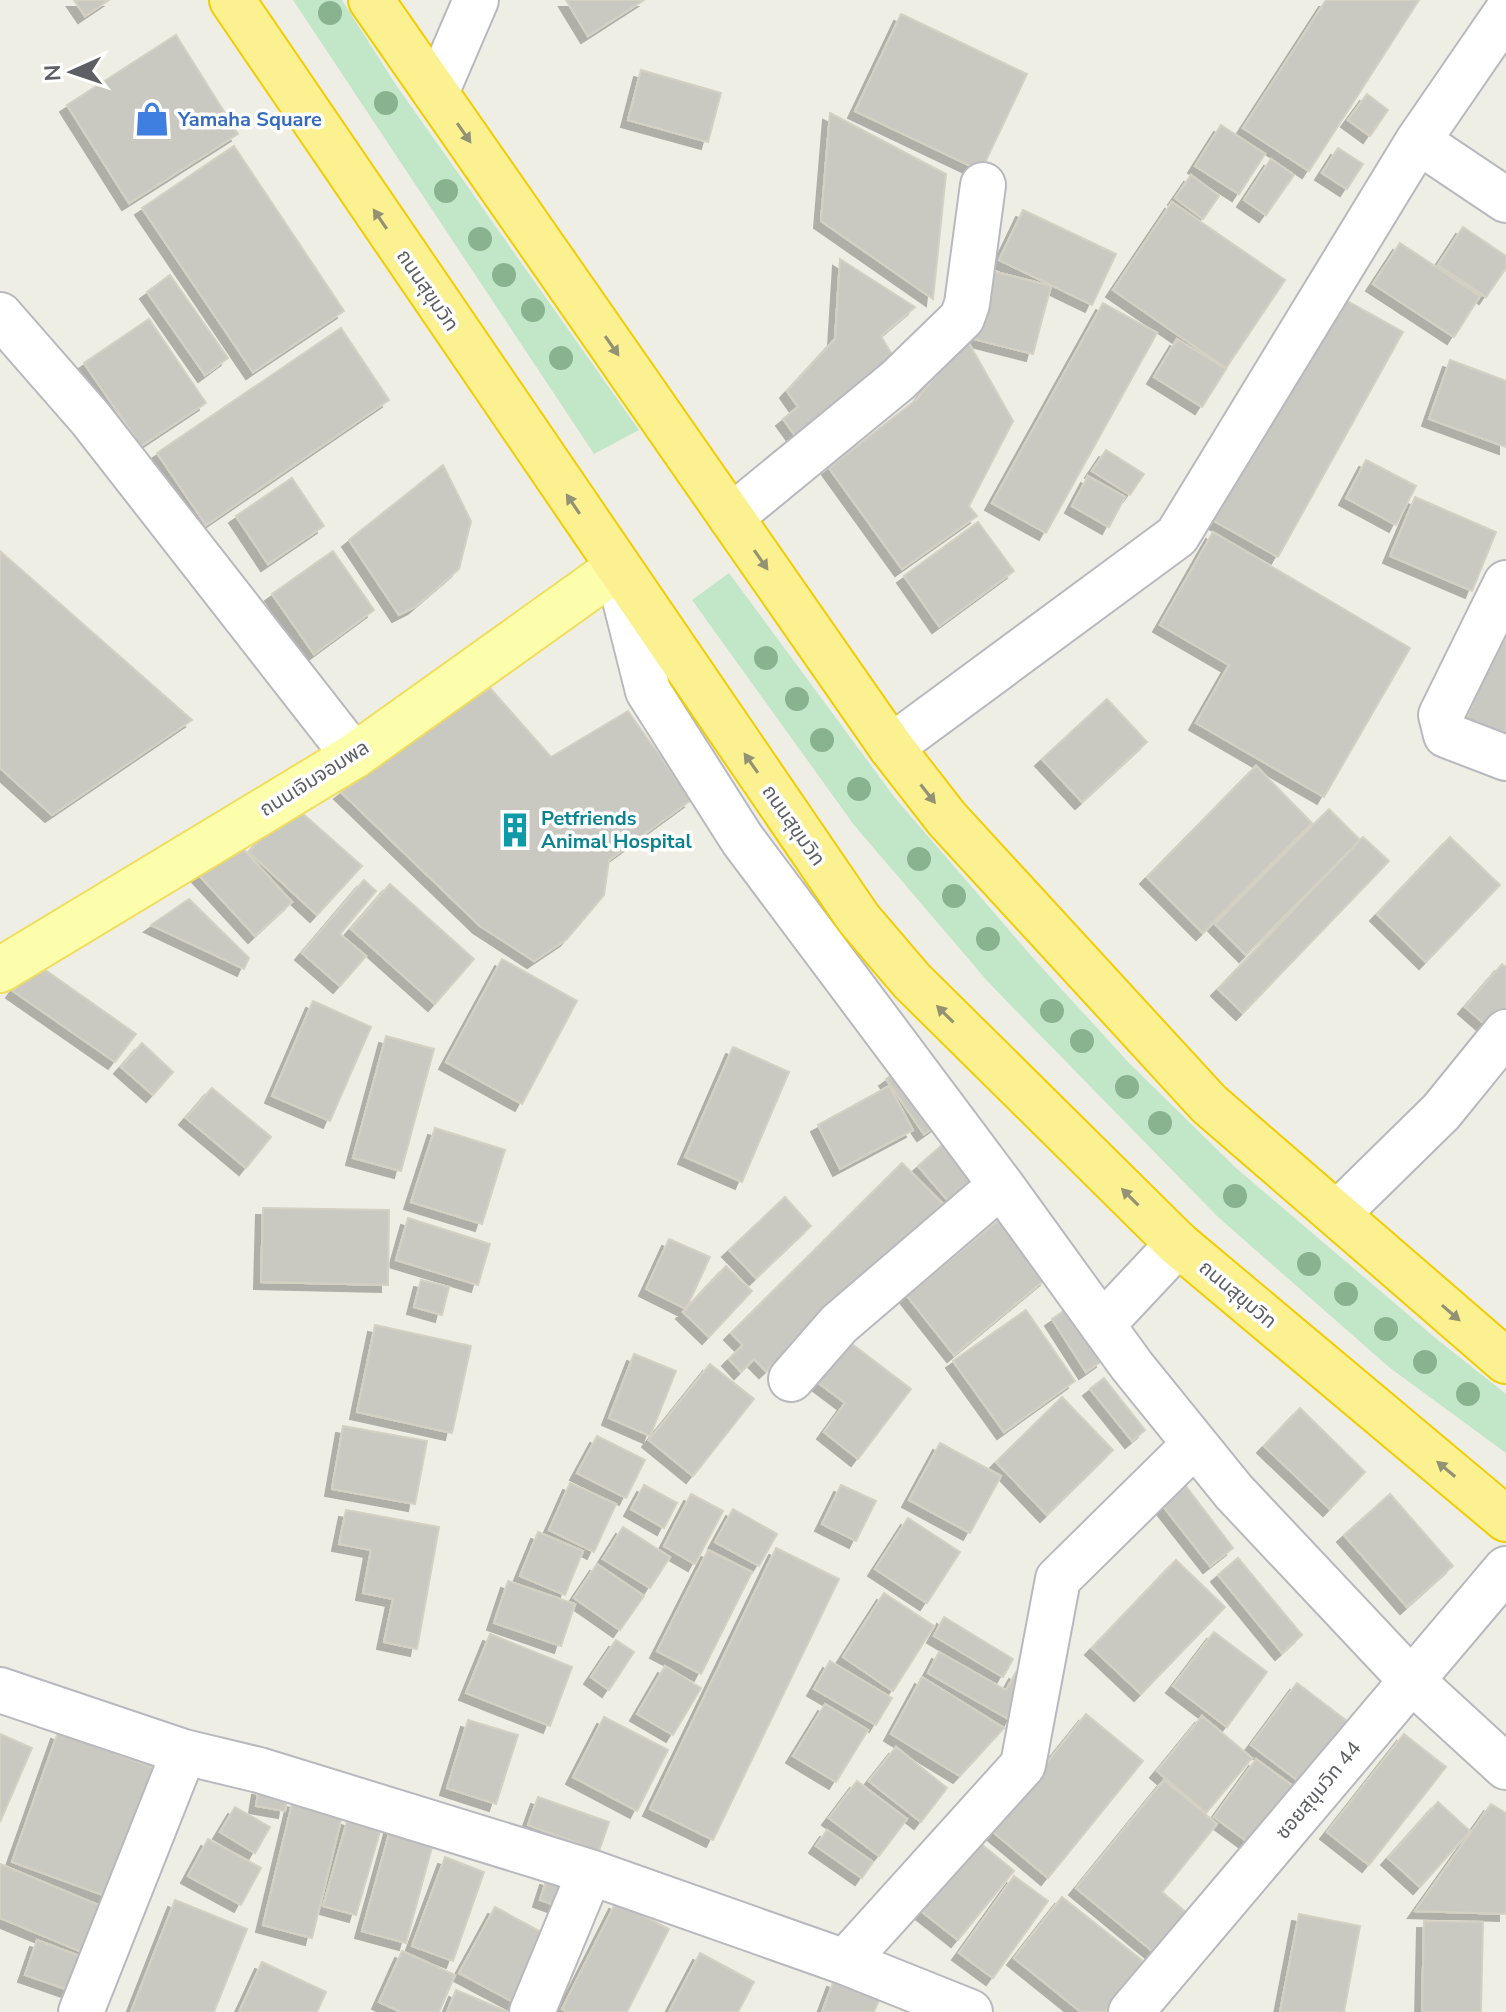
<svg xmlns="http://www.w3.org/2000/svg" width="1506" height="2012" viewBox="0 0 1506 2012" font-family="'Nunito Sans','Noto Sans Thai',sans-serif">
  <defs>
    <filter id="shadow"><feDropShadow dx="-7" dy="7" stdDeviation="0" flood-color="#0004"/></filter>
  </defs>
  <rect width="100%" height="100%" fill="#efeee5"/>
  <!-- green -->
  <path fill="#c2e6c8" d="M293 0H342L396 85 639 430 594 454Z
    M729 573 895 798 1034 959 1129 1063 1236 1168 1439 1341 1506 1394V1453L1390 1368 1218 1217 989 983 854 825 692 600Z"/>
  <!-- building -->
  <path fill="#cac9c1" stroke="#d4d1c3" stroke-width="2" filter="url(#shadow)" d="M74 0H109L85 16Z
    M566 0H644L588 36Z
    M1326 0H1419L1309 171 1243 128Z
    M901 14 1027 74 981 171 855 111Z
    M176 35 238 134 129 203 67 105Z
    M641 70 721 93 708 142 628 120Z
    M1367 94 1388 110 1370 136 1348 120Z
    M830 113 946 174 933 299 821 221Z
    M1221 125 1265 154 1239 194 1195 166Z
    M234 146 344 311 253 372 142 208Z
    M1338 148 1363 164 1347 189 1322 173Z
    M1271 159 1294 175 1266 215 1244 200Z
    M1191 175 1219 196 1203 219 1175 198Z
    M1172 202 1285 280 1226 368 1113 290Z
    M1023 210 1116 254 1092 305 999 260Z
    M1463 227 1506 256V268L1486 297 1438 265Z
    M1400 243 1480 296 1454 337 1373 284Z
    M840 259 915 307 881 336 894 358 797 438 783 419 798 407 787 391 835 339Z
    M992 271 1051 286 1033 354 974 339Z
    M170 275 228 358 205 375 147 292Z
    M1333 293 1403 332 1278 557 1209 518Z
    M1103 303 1157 333 1046 533 992 503Z
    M149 319 206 403 141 446 84 363Z
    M341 328 389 400 206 525 157 453Z
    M966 338 1013 421 969 506 977 516 902 569 829 468 917 399Z
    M1177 339 1226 369 1202 407 1154 377Z
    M1450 360 1506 381V447L1429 419Z
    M1106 450 1144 474 1130 495 1092 471Z
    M1366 460 1416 486 1396 525 1346 498Z
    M443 465 471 521 459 569 415 607 399 615 349 540Z
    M1088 476 1125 497 1109 527 1072 506Z
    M292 478 324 526 268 564 236 516Z
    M1415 497 1496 532 1472 591 1390 556Z
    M978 522 1014 571 939 626 904 576Z
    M1213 532 1410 648 1324 797 1196 723 1229 665 1160 625Z
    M0 551 192 720 52 815 0 768Z
    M333 551 374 610 314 654 272 594Z
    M1504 630H1506V742L1464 724Z
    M490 688 551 757 628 711 691 800 609 860 604 895 567 939 534 961 480 926 341 792 409 741Z
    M1107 699 1147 742 1082 802 1042 759Z
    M1256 766 1312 823 1203 933 1147 877Z
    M292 804 362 866 317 915 249 852Z
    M1329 809 1360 840 1246 955 1215 924Z
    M1363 837 1389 861 1243 1013 1218 989Z
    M1450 837 1500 885 1426 962 1377 914Z
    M235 840 292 902 255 936 198 874Z
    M364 880 376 891 340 934 366 956 340 986 302 953Z
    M390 884 474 959 435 1004 351 929Z
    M189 899 249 958 244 969 151 925Z
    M502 959 577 1001 522 1104 446 1062Z
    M34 962 136 1034 115 1062 13 991Z
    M1502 964 1506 967V1020L1495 1033 1465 1007Z
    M313 1001 371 1027 330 1121 272 1096Z
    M386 1036 434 1049 401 1171 353 1158Z
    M142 1043 173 1072 153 1095 121 1067Z
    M733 1047 789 1072 742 1182 685 1157Z
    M902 1068 940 1123 924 1134 886 1079Z
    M889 1086 913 1130 840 1169 818 1125Z
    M212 1088 271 1137 246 1168 186 1118Z
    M435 1128 505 1150 482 1224 411 1202Z
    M950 1138 988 1183 957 1211 918 1166Z
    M902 1163 947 1208 784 1370 776 1362 766 1371 754 1359 741 1372 729 1359 743 1345 731 1333Z
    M785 1197 811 1226 756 1278 729 1250Z
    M263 1208 389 1210 388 1285 261 1282Z
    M408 1218 490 1244 478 1285 396 1260Z
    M1000 1219 1047 1278 954 1355 907 1296Z
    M669 1239 710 1257 686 1309 646 1289Z
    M726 1266 752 1291 709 1337 683 1312Z
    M421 1280 449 1287 442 1315 414 1307Z
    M1068 1308 1103 1360 1086 1372 1052 1319Z
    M1026 1310 1075 1381 1004 1432 953 1361Z
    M375 1325 471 1346 452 1433 357 1412Z
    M835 1331 911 1389 858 1459 824 1432 845 1403 804 1372Z
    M634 1354 676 1371 650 1436 609 1418Z
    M710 1364 754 1399 693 1476 649 1440Z
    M1104 1378 1145 1430 1132 1441 1090 1389Z
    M1062 1397 1113 1450 1047 1515 996 1462Z
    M1300 1408 1365 1472 1330 1509 1264 1446Z
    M343 1426 427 1441 415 1504 332 1489Z
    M597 1436 645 1460 626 1498 577 1473Z
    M940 1443 1001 1476 970 1533 909 1500Z
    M1179 1477 1233 1548 1210 1566 1155 1496Z
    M570 1483 616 1504 594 1552 549 1530Z
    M644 1485 677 1503 664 1528 631 1509Z
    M841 1485 876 1501 856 1541 822 1524Z
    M691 1494 723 1511 695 1564 664 1546Z
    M1390 1494 1453 1566 1407 1607 1344 1535Z
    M733 1509 777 1534 759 1566 715 1542Z
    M346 1510 439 1527 417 1649 384 1642 393 1599 363 1593 371 1550 339 1544Z
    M908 1518 960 1552 927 1603 875 1569Z
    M623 1527 670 1557 650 1588 603 1559Z
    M538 1532 583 1551 565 1595 520 1576Z
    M776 1548 839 1579 713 1840 650 1809Z
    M708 1550 752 1572 701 1674 657 1651Z
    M1238 1558 1302 1635 1282 1653 1218 1575Z
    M1176 1560 1225 1607 1141 1694 1092 1648Z
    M597 1564 644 1596 620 1630 574 1598Z
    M508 1581 575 1604 561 1646 494 1623Z
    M884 1593 934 1626 893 1691 843 1657Z
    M944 1617 1013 1659 1003 1677 934 1636Z
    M1214 1632 1267 1672 1227 1727 1173 1686Z
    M490 1634 572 1667 550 1726 466 1693Z
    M616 1640 634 1652 609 1690 591 1677Z
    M939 1652 1006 1690 1016 1672 1032 1681 1010 1720 928 1673Z
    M830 1661 892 1698 876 1725 814 1689Z
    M665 1666 701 1688 673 1735 637 1714Z
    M922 1677 1004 1728 960 1776 891 1734Z
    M1297 1683 1351 1724 1305 1786 1251 1745Z
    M825 1704 868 1730 836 1782 793 1756Z
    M1086 1714 1143 1761 1048 1878 992 1831Z
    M1202 1716 1252 1758 1206 1813 1157 1771Z
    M604 1717 668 1750 637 1811 573 1777Z
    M468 1720 518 1735 496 1804 447 1788Z
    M58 1732 157 1769 111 1898 12 1862Z
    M0 1734 32 1748 0 1822Z
    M1404 1734 1446 1767 1369 1865 1327 1832Z
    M896 1747 947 1788 921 1822 869 1781Z
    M1256 1759 1301 1792 1259 1850 1214 1817Z
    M1164 1780 1217 1824 1162 1892 1194 1919 1162 1959 1076 1888Z
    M857 1781 907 1819 879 1856 829 1818Z
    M259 1788 288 1793 285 1811 256 1806Z
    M538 1797 609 1822 599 1851 528 1825Z
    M293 1800 343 1812 312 1938 263 1925Z
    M1438 1802 1470 1831 1420 1887 1388 1858Z
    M1491 1804 1506 1813V1914L1415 1911Z
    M235 1807 270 1827 255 1853 220 1832Z
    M348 1818 381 1828 356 1915 323 1906Z
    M391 1827 434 1840 406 1943 362 1931Z
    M827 1830 873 1862 862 1878 816 1846Z
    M968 1833 1014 1871 958 1940 911 1903Z
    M208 1839 261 1868 241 1905 188 1876Z
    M445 1857 484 1872 453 1961 412 1946Z
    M0 1864 108 1909 89 1955 0 1918Z
    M1014 1876 1048 1901 993 1978 959 1953Z
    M547 1878 579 1888 571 1911 540 1900Z
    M1062 1897 1144 1962 1105 2012H1081L1014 1958Z
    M175 1900 247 1929 214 2012H131Z
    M616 1902 669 1929 627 2012H568L562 2009Z
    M495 1907 552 1938 517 2004 459 1973Z
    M1299 1914 1360 1926 1344 2012H1280Z
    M1424 1921 1483 1922 1481 2012H1422Z
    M37 1940 85 1958 74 1992 25 1975Z
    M402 1951 455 1975 439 2012H401L379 2002Z
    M700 1953 754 1982 738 2012H669Z
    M262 1962 326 1992 317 2012H239Z
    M834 1980 880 1998 874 2012H822Z
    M456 1990 508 2012H447Z"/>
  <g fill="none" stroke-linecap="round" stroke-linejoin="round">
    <!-- minor casing -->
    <g stroke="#b7b9bf" stroke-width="48">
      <path id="minor" d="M436 93 476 0
        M1418 141 1506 200
        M0 315 90 418 354 756
        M731 517 897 381 962 318 967 304 983 185
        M617 568 648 691 742 839 1001 1185 1132 1366 1234 1492 1410 1679 1506 1767
        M1506 583 1441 715 1446 735 1506 758
        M891 747 1177 536 1418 141 1506 13
        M1337 1214 1441 1112 1506 1032
        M1102 1325 1178 1244
        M791 1379 839 1324 1001 1185
        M0 1690 184 1752 259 1770 590 1872 845 1962 970 2012
        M845 1962 1023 1765 1058 1579 1195 1444
        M81 2012 184 1752
        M532 2012 590 1872
        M1131 2012 1506 1569"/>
    </g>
    <!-- major casing -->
    <g stroke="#efde5e" stroke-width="48">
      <path id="major" d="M0 970 354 756 617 568"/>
    </g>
    <!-- highway casing -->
    <g stroke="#f0cd04" stroke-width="48">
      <path id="highway" d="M232 0 859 919 912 981 1178 1244 1506 1519
        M371 0 891 747 947 819 1209 1104 1506 1361"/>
    </g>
    <!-- minor -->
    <use href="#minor" stroke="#fff" stroke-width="44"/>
    <!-- major -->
    <use href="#major" stroke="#fdfeab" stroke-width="44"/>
    <!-- highway -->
    <use href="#highway" stroke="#fbf190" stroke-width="44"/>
  </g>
  <!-- trees -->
  <g fill="#89b38e">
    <circle cx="330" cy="13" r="12"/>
    <circle cx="386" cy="103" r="12"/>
    <circle cx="446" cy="191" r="12"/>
    <circle cx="480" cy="239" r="12"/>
    <circle cx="504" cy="275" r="12"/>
    <circle cx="533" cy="310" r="12"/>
    <circle cx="561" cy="358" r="12"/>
    <circle cx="766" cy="658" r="12"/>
    <circle cx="797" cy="699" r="12"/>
    <circle cx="822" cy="740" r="12"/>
    <circle cx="859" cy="789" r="12"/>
    <circle cx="919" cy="859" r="12"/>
    <circle cx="954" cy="896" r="12"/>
    <circle cx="988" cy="939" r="12"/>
    <circle cx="1052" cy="1011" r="12"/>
    <circle cx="1082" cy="1041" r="12"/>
    <circle cx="1127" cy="1087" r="12"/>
    <circle cx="1160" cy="1123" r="12"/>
    <circle cx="1235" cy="1196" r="12"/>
    <circle cx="1309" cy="1264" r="12"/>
    <circle cx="1346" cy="1294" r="12"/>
    <circle cx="1386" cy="1329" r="12"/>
    <circle cx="1425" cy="1362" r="12"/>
    <circle cx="1468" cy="1394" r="12"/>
  </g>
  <!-- one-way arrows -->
  <defs><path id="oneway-solid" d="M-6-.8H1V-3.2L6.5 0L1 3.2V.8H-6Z" transform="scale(2)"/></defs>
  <g fill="#949274">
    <use href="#oneway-solid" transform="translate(464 133) rotate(55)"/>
    <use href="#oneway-solid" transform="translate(380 219) rotate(-124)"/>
    <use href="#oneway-solid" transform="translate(612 346) rotate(55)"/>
    <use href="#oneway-solid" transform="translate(573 504) rotate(-124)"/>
    <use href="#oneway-solid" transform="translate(761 560) rotate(55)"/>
    <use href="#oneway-solid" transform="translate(751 763) rotate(-125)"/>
    <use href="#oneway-solid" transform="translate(928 794) rotate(52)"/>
    <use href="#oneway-solid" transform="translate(945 1014) rotate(-135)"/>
    <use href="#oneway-solid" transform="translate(1130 1197) rotate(-135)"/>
    <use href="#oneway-solid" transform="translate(1451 1313) rotate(41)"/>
    <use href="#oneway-solid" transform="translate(1446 1469) rotate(-140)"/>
  </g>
  <!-- icons -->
  <defs>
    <g id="shop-bare" transform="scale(2.76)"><path d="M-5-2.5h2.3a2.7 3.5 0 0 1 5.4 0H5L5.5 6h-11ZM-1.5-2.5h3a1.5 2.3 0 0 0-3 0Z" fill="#3f7fe0" stroke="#fff" stroke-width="2.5" paint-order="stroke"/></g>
    <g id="building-bare" transform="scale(2.76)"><path d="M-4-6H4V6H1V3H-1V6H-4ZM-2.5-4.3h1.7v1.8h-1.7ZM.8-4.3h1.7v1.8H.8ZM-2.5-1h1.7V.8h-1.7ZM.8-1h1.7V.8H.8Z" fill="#0f9aa8" stroke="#fff" stroke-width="2.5" paint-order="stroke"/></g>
  </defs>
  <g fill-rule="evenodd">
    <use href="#shop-bare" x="152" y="119"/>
    <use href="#building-bare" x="515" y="830"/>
  </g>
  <g text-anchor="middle" stroke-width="7" stroke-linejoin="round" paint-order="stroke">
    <!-- shop labels -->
    <g font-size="20" font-weight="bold" fill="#366cbe" stroke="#fff" text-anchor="start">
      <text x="178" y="126">Yamaha Square</text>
    </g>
    <!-- street labels -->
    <g font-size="20" fill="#5d5f65" stroke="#fff">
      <text transform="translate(428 290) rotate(56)" y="7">ถนนสุขุมวิท</text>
      <text transform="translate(314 778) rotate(-32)" y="7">ถนนเจิมจอมพล</text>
      <text transform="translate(794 825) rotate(55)" y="7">ถนนสุขุมวิท</text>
      <text transform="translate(1238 1294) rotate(40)" y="7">ถนนสุขุมวิท</text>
      <text transform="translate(1318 1790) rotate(-50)" y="7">ซอยสุขุมวิท 44</text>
    </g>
    <!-- culture labels -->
    <g font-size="20" font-weight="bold" fill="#0d838f" stroke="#fff" text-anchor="start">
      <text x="541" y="825">Petfriends<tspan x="541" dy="23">Animal Hospital</tspan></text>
    </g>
  </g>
  <!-- north arrow -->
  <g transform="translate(72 72) rotate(267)" stroke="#ffffff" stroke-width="6" paint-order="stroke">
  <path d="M0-6L14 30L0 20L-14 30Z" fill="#5d5f65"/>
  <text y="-12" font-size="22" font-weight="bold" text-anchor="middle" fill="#5d5f65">N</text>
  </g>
</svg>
